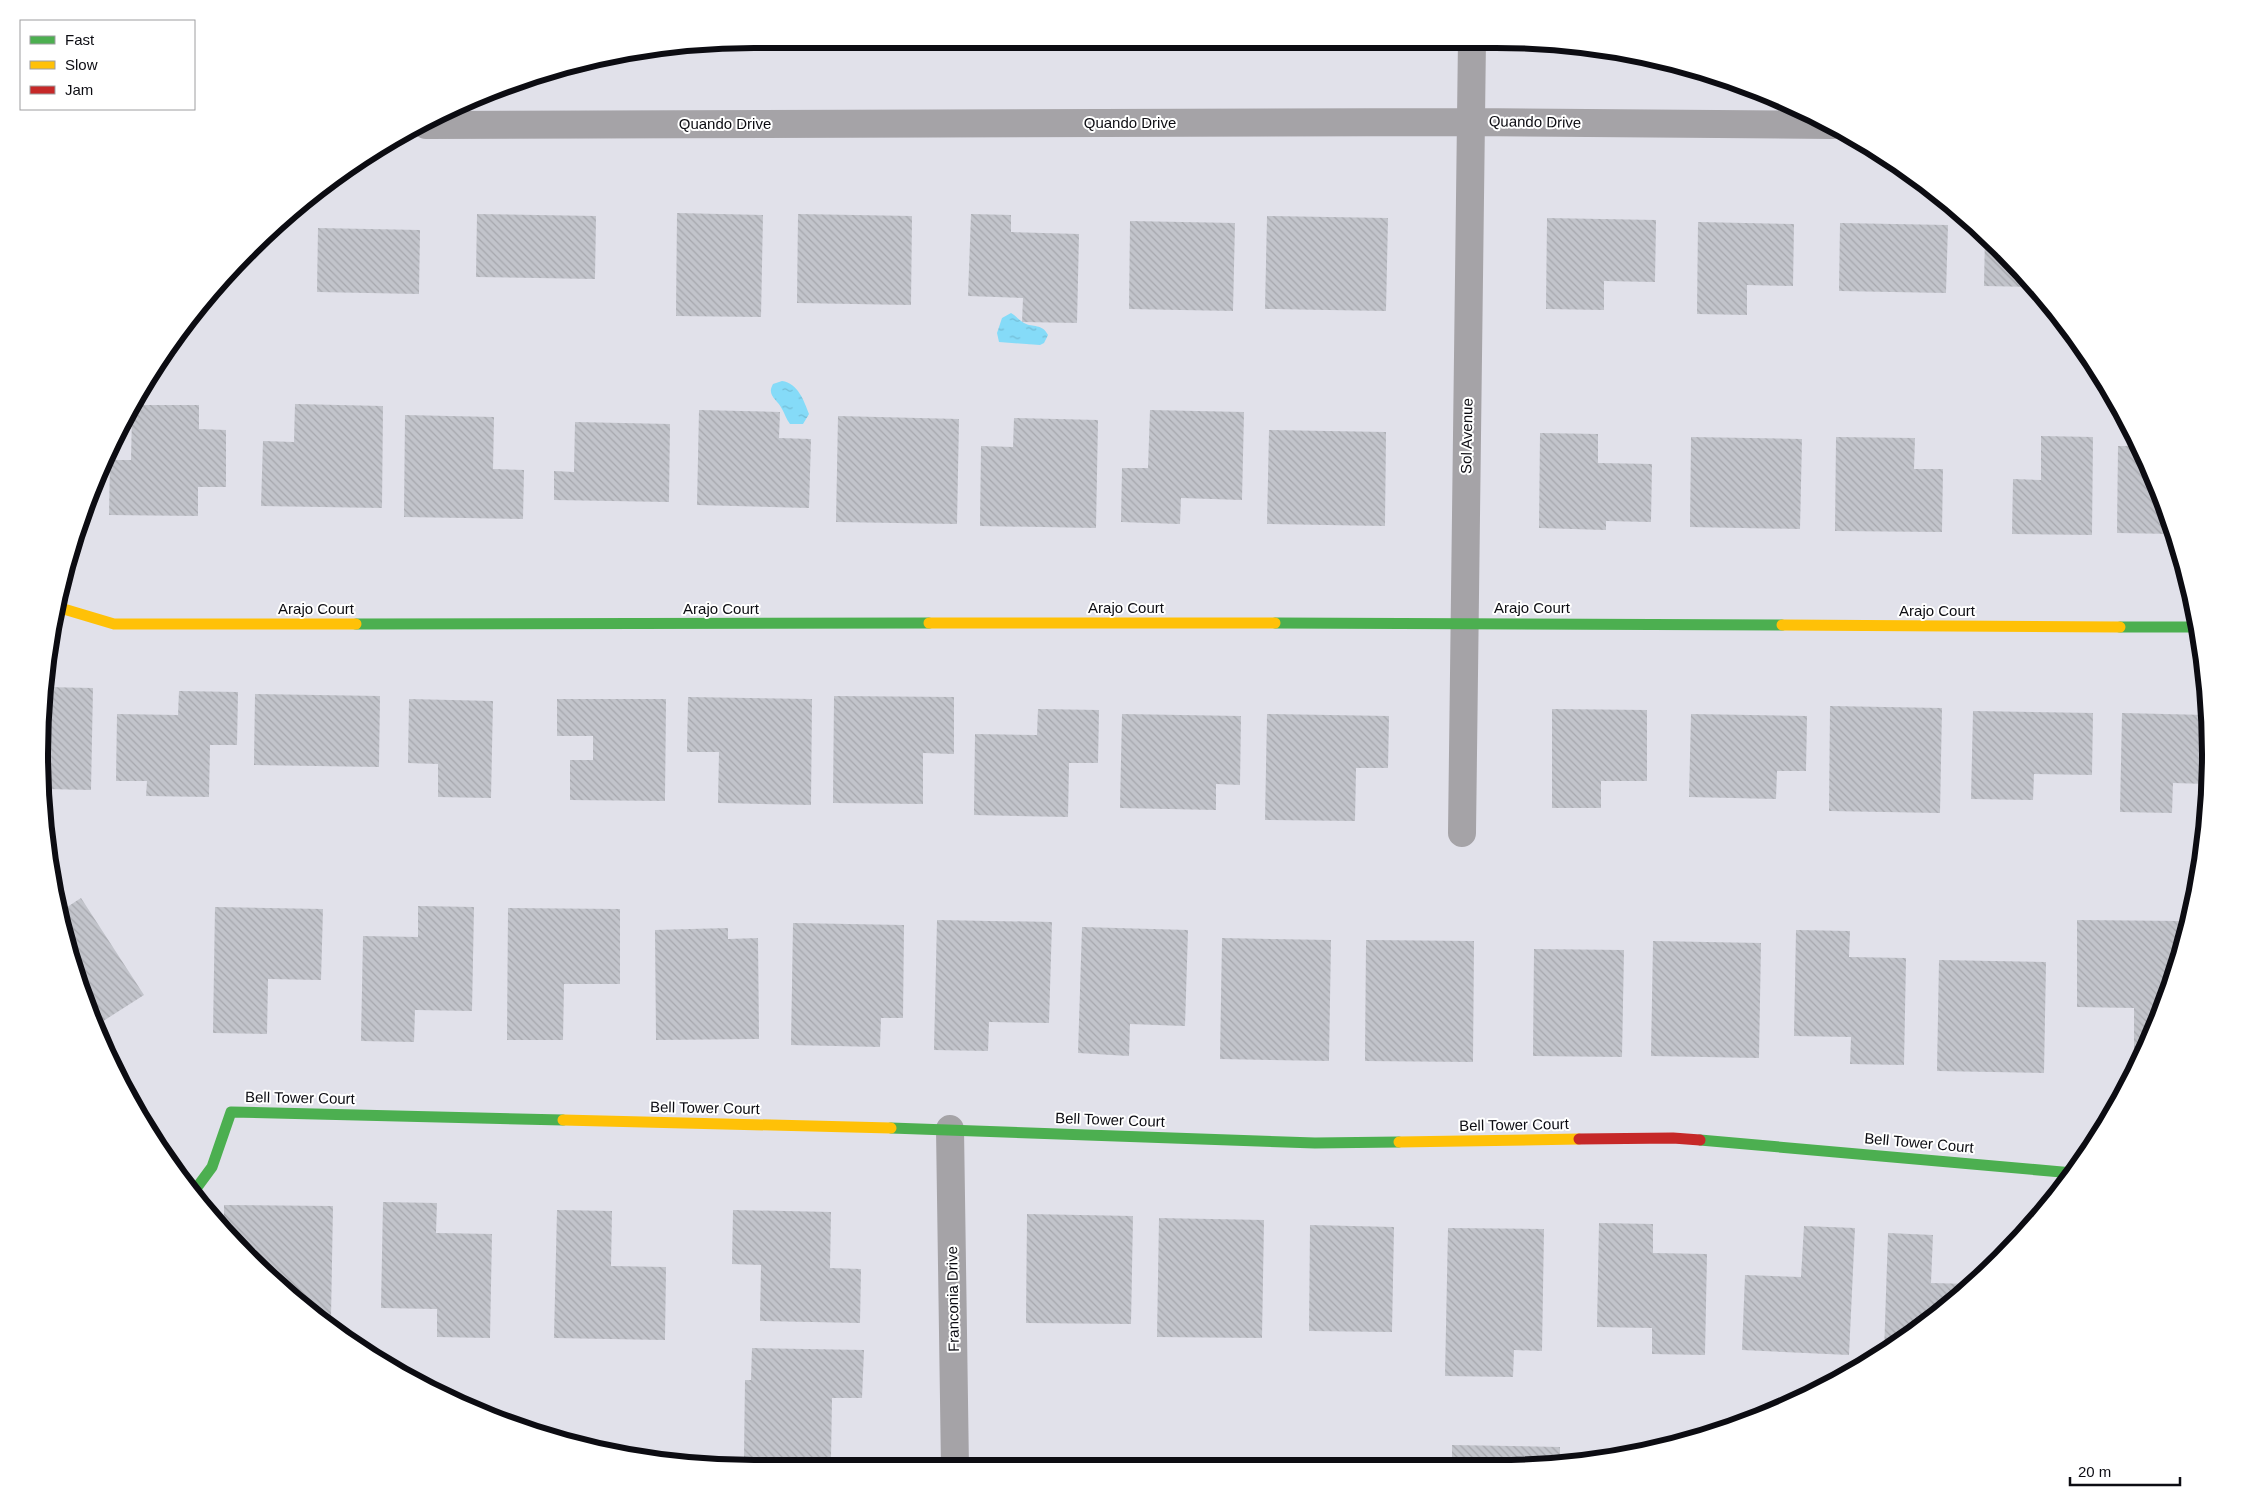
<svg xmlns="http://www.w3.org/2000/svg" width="2250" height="1507" viewBox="0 0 2250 1507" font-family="Helvetica,sans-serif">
  <defs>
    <pattern id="water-ripples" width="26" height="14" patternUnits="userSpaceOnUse" patternTransform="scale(1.25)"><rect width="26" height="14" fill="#85dbf8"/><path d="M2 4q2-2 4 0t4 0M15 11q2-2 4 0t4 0" fill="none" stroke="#72bbd4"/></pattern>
    <pattern id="building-back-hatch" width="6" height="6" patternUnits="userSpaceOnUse" patternTransform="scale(1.25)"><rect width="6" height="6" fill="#c2c4cb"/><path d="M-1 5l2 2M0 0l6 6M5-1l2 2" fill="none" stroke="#a6a7ad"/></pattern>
  </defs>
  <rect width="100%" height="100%" fill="#e1e1ea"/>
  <!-- water -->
  <path fill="url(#water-ripples)" d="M1011 313C1016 316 1019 320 1024 323 1033 328 1042 323 1048 335L1044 343 1040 345 999 342 997 333 1002 318Z
    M782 381C798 383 804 401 809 414L803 424H790C786 419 785 414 782 409 778 400 766 396 773 384Z"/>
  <!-- building -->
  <path fill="url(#building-back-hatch)" d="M677 213 763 215 761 317 676 316Z
    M477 214 596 216 595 279 476 277Z
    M798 214 912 216 911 305 797 303Z
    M971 214 1011 215V232L1079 234 1077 323 1022 322 1023 298 968 296Z
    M1267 216 1388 218 1386 311 1265 309Z
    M1547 218 1656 220 1655 282 1604 281V310L1546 309Z
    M1130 221 1235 223 1233 311 1129 309Z
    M1698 222 1794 224 1793 286 1747 285V315L1697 314Z
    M1840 223 1948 225 1946 293 1839 291Z
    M318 228 420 230 419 294 317 292Z
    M1985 233 2002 248 2033 287 1984 286Z
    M295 404 383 406 382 508 261 506 263 441 294 442Z
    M137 405H199V429L226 430V487H198V516L109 515 110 460H131L132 414Z
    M699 410 780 412 779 438 811 439 809 508 697 505Z
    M1150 410 1244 412 1242 500 1181 498 1180 524 1121 522 1122 468H1148Z
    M405 415 494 417 493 469 524 470 523 519 404 517Z
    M838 416 959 419 957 524 836 522Z
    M1014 418 1098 420 1096 528 980 526 981 446 1013 447Z
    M575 422 670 424 669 502 554 500V471L574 472Z
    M1269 430 1386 432 1385 526 1267 524Z
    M1540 433 1598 434V463L1652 464 1651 522 1606 521V530L1539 528Z
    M2041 436 2093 437 2092 535 2012 534 2013 479 2041 480Z
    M1691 437 1802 439 1800 529 1690 527Z
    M1836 437 1915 438 1914 469H1943L1942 532 1835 531Z
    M2118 446H2139L2157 480 2173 534 2117 533Z
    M44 687 93 688 91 790 46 789 40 706Z
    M179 691 238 692 237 745H210L209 797 146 796 147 781H116L117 714 178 715Z
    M255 694 380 696 379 767 254 765Z
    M834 696 954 697V754L923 753V804L833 803Z
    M688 697 812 699 811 805 718 803 719 752H687Z
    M409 699 493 701 491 798 438 797V764L408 763Z
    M557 699H666L665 801 570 800V760H593V736H557Z
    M1830 706 1942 708 1940 813 1829 811Z
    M1038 709 1099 710 1098 763H1069L1068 817 974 815 975 734 1037 735Z
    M1552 709 1647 710V781H1601V808H1552Z
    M1973 711 2093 713 2092 775 2034 774 2033 800 1971 799Z
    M2122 713 2207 715 2211 753 2208 784 2173 783 2172 813 2120 812Z
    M1122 714 1241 716 1240 785 1216 784V810L1120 808Z
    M1267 714 1389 716 1388 768H1356L1355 821 1265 820Z
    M1691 714 1807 716 1806 771H1777L1776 799 1689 797Z
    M81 898 144 995 97 1025 124 1067 117 1072 77 984 58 913Z
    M418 906 474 907 472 1011 415 1010 414 1042 361 1041 363 936 418 937Z
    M215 907 323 909 321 980 268 979 267 1034 213 1033Z
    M508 908 620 909V984H564L563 1040H507Z
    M937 920 1052 922 1049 1023 989 1022 988 1051 934 1050Z
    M2077 920 2184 921V938L2157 1027 2140 1059H2134V1008L2077 1007Z
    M793 923 904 925 903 1018H881L880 1047 791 1045Z
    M1082 927 1188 930 1185 1026 1130 1024 1129 1056 1078 1053Z
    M728 928V939L758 938 759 1039 656 1040 655 930Z
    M1796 930 1850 931 1849 957 1906 958 1904 1065 1850 1064 1851 1037 1794 1036Z
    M1222 938 1331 940 1329 1061 1220 1059Z
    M1366 940 1474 941 1473 1062 1365 1061Z
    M1653 941 1761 943 1759 1058 1651 1056Z
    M1534 949 1624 950 1622 1057 1533 1056Z
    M1939 960 2046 962 2044 1073 1937 1071Z
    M383 1202 437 1203 436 1233 492 1234 490 1338 437 1337V1309L381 1308Z
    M224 1205 333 1206 331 1318H315L248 1259 224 1227Z
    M557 1210 612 1211 611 1266 666 1267 665 1340 554 1338Z
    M733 1210 831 1212 830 1268 861 1269 860 1323 760 1321 761 1265 732 1264Z
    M1027 1214 1133 1216 1131 1324 1026 1323Z
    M1159 1218 1264 1220 1262 1338 1157 1337Z
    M1599 1223 1653 1224V1253L1707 1254 1705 1355 1652 1354V1328L1597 1327Z
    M1310 1225 1394 1227 1392 1332 1309 1331Z
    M1804 1226 1855 1228 1849 1355 1742 1350 1745 1275 1801 1277Z
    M1448 1228 1544 1229 1542 1351 1514 1350 1513 1377 1445 1376Z
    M1888 1233 1933 1235 1931 1283 1972 1284 1894 1348 1884 1353Z
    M752 1348 864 1350 862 1398H832L831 1458 744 1457 745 1380H751Z
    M1452 1445 1560 1447V1462L1496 1468H1452Z
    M1316 1458 1425 1459V1468H1316Z"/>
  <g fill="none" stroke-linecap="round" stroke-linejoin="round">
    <!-- street -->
    <path stroke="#a5a3a7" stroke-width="28" d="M426 125 1471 122 1833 125
      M1462 833 1472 39
      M950 1129 955 1468"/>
    <!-- fast -->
    <path stroke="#4caf50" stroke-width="11" d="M1275 623 1782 625
      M356 624 929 623
      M2120 627H2199
      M891 1128 1315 1143 1399 1142
      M1700 1140 2073 1173
      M195 1190 212 1167 231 1112 563 1120"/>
    <!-- slow -->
    <path stroke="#ffc107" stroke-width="11" d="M57 607 114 624H356
      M929 623H1275
      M1782 625 2120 627
      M563 1120 891 1128
      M1399 1142 1579 1139"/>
    <!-- jam -->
    <path stroke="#c62828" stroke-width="11" d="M1579 1139 1673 1138 1700 1140"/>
  </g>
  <g text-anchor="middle" stroke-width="4" stroke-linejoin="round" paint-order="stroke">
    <!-- street labels -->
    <g font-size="15" fill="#0c0c12" stroke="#fff">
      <text transform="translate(1535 122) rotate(1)" y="5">Quando Drive</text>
      <text x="1130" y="128">Quando Drive</text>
      <text x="725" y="129">Quando Drive</text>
      <text transform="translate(1467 436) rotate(-89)" y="5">Sol Avenue</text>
      <text x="1126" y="613">Arajo Court</text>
      <text x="1532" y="613">Arajo Court</text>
      <text x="316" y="614">Arajo Court</text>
      <text x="721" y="614">Arajo Court</text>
      <text x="1937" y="616">Arajo Court</text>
      <text transform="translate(300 1098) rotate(1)" y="5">Bell Tower Court</text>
      <text transform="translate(705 1108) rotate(1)" y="5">Bell Tower Court</text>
      <text transform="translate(1110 1120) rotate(2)" y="5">Bell Tower Court</text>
      <text transform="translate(1514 1125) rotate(-1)" y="5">Bell Tower Court</text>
      <text transform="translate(1919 1143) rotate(5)" y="5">Bell Tower Court</text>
      <text transform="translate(953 1299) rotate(-91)" y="5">Franconia Drive</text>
    </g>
  </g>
  <!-- crop -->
  <path d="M0 0H2250V1507H0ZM754 48H1496A706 706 0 0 1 2202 754V754A706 706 0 0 1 1496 1460H754A706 706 0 0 1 48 754V754A706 706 0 0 1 754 48Z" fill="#fff" fill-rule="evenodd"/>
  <path fill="none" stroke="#0c0c12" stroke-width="6" d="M754 48H1496A706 706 0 0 1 2202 754V754A706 706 0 0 1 1496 1460H754A706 706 0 0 1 48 754V754A706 706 0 0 1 754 48Z"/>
  <!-- legend -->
  <rect x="20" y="20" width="175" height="90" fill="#ffffff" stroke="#9e9ea0"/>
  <rect x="30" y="36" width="25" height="8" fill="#4caf50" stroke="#9e9ea0"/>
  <text x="65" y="45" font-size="15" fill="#0c0c12">Fast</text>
  <rect x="30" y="61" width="25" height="8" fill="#ffc107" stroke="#9e9ea0"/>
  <text x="65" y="70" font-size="15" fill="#0c0c12">Slow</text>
  <rect x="30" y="86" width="25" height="8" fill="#c62828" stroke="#9e9ea0"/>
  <text x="65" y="95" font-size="15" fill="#0c0c12">Jam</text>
  <!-- scale -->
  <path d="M2070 1477v8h110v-8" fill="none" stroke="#0c0c12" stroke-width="2.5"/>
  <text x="2078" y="1477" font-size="15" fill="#0c0c12" stroke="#ffffff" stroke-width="4" paint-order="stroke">20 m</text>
</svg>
